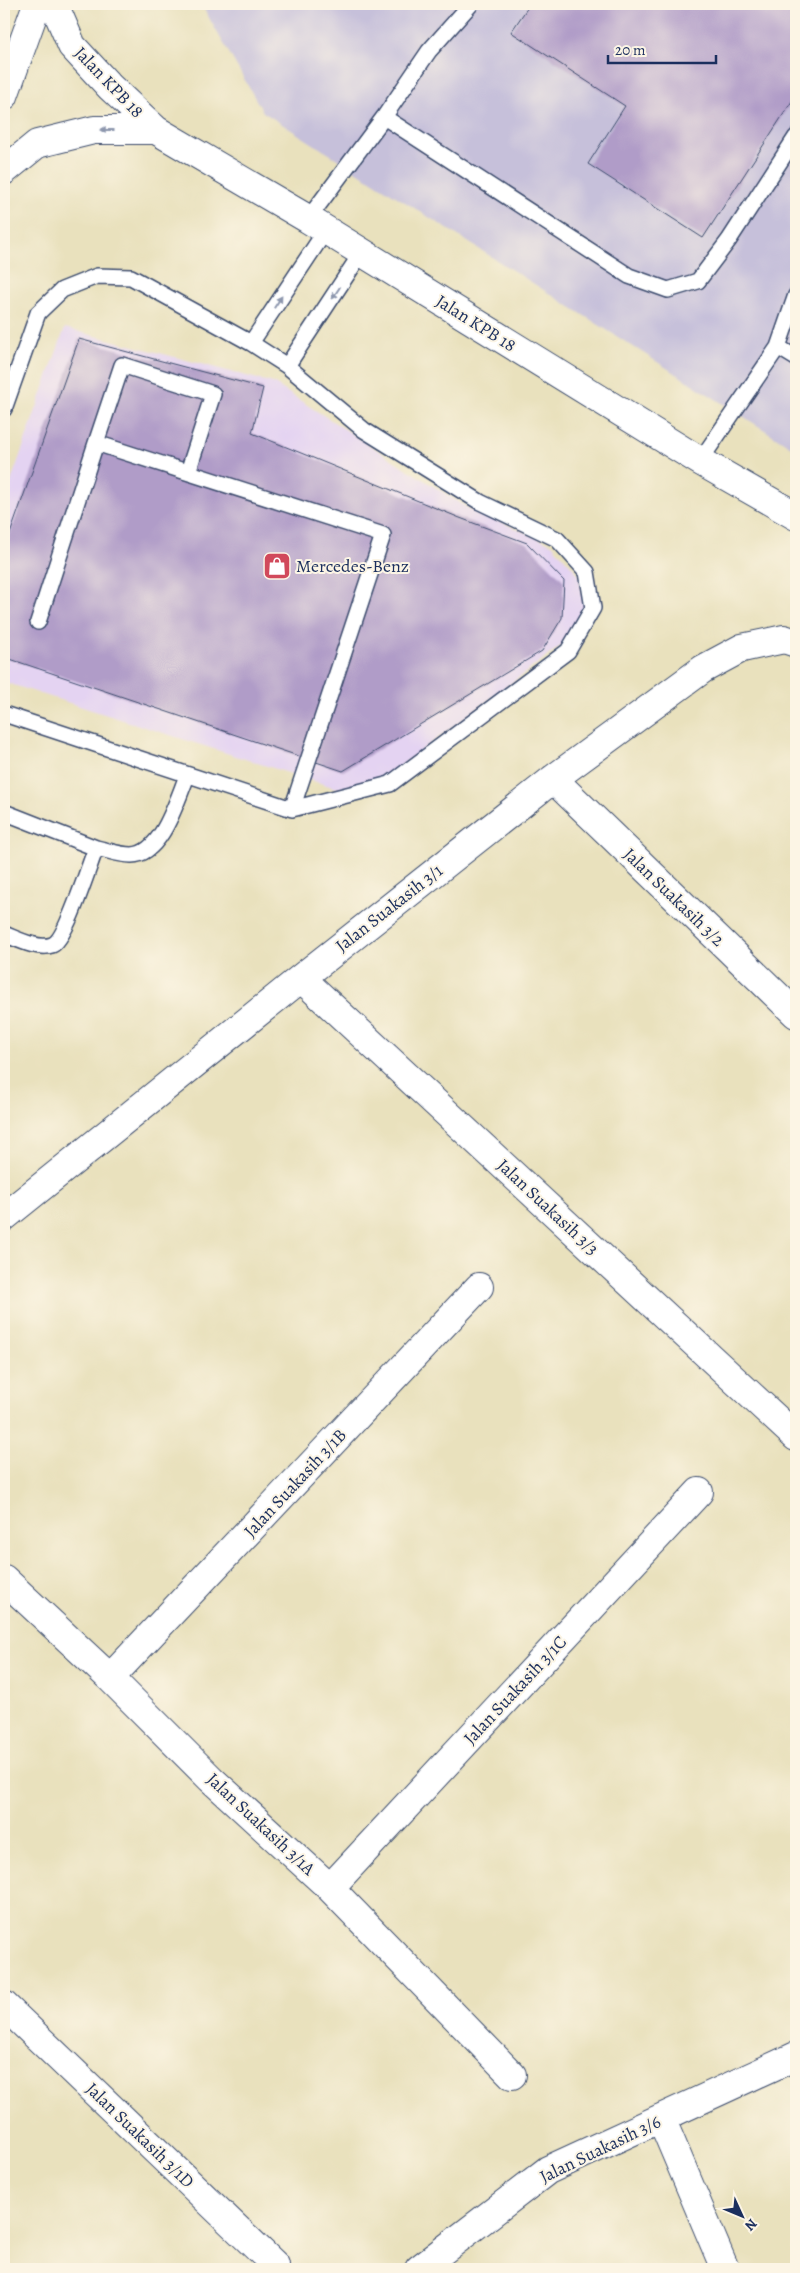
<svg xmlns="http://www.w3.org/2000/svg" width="800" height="2273" viewBox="0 0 800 2273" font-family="Alegreya,serif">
  <rect width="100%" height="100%" fill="#fcf5e5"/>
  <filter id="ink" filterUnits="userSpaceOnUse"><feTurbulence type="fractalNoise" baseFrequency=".02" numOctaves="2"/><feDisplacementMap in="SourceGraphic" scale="10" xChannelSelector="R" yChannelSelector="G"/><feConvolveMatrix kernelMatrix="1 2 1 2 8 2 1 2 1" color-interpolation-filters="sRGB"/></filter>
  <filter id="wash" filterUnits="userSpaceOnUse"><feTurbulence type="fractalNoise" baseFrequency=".0096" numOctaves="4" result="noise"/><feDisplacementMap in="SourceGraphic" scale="20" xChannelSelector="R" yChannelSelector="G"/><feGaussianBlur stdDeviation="1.12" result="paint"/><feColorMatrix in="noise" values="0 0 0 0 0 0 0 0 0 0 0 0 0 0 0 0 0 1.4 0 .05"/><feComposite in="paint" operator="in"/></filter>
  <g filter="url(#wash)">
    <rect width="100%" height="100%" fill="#e9e1bd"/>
    <!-- built -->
    <path fill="#e4d3f2" d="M65 328 273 383 466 507 552 544 579 575 585 605 562 645 387 776 339 789 4 682V501Z"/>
    <!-- industrial -->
    <path fill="#c6c0da" d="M201 4H796V450L263 112Z"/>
    <g id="blocks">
      <!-- building -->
      <path fill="#b09cc8" d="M530 4H796V95L703 238 588 164 625 106 511 32Z
        M79 339 263 388 252 433 460 518 527 543 564 581 562 618 542 651 343 771 4 657V551Z"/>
    </g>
  </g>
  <g filter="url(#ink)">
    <use href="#blocks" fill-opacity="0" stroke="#3a4a6c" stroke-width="1"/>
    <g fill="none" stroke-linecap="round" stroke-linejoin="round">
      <!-- lane casing -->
      <g stroke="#3a4a6c" stroke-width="18">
        <path id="lane" d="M384 117 629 276 668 290 698 281 729 240 796 137
          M308 219 384 117 429 51 471 4
          M251 343 326 230
          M778 347 796 358
          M287 366 362 252
          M4 409 38 313 62 290 97 276 131 277 251 343 287 366 364 430 480 502 557 539 587 572 593 608 568 651 390 784 292 809 4 714
          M96 443 122 365 213 394 188 472
          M700 461 778 347 796 295
          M38 622 96 443 383 535 292 809
          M4 812 96 848
          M4 934C17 939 38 950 52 945 66 940 89 865 96 848 107 850 120 855 131 855 161 856 177 800 187 776"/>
      </g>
      <!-- street casing -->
      <g stroke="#3a4a6c" stroke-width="30">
        <path id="street" d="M553 779 796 1014
          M301 978 796 1437
          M4 1217 301 978 553 779 703 669 742 648 784 639 796 643
          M4 1579 110 1678 211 1779 330 1888 512 2075
          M110 1678 479 1287
          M330 1888 699 1492
          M4 2005 275 2265
          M661 2118 725 2269
          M419 2269 548 2170 796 2056"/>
      </g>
      <!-- secondary casing -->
      <g stroke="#3a4a6c" stroke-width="30">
        <path id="secondary" d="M54 4 72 46 110 87 156 130 308 219 700 461 796 516
          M4 171 37 144 94 130H156"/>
      </g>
      <!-- highway casing -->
      <g stroke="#3a4a6c" stroke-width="30">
        <path id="highway" d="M4 96 37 4"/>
      </g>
      <!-- lane -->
      <use href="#lane" stroke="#fff" stroke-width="15"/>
      <!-- street -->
      <use href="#street" stroke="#fff" stroke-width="28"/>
      <!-- secondary -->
      <use href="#secondary" stroke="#fff" stroke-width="28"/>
      <!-- highway -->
      <use href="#highway" stroke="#fff" stroke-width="28"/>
    </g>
    <!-- one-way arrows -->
    <defs><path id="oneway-solid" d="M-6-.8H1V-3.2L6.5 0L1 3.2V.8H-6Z" transform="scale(1.25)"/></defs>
    <g fill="#8d97ae">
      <use href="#oneway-solid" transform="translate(107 130) rotate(-180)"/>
      <use href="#oneway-solid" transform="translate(336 293) rotate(123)"/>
      <use href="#oneway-solid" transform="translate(278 302) rotate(-57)"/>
    </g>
  </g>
  <!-- icons -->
  <defs>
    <g id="shop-square" transform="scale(1.4375)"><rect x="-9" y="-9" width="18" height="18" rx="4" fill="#d1495b" stroke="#fcf5e5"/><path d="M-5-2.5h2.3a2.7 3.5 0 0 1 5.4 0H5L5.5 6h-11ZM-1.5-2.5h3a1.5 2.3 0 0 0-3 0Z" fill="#fff"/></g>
  </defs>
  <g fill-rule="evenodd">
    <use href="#shop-square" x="277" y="566"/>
  </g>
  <g text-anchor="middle" stroke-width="4" stroke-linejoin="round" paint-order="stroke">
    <!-- street labels -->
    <g font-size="18" fill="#1b2f5e" stroke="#fcf5e5">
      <text transform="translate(109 82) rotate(46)" y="6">Jalan KPB 18</text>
      <text transform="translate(476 323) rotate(32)" y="6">Jalan KPB 18</text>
      <text transform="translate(674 897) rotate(44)" y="6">Jalan Suakasih 3/2</text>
      <text transform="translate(389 908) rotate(-38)" y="6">Jalan Suakasih 3/1</text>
      <text transform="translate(548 1207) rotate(43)" y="6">Jalan Suakasih 3/3</text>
      <text transform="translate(295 1483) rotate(-47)" y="6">Jalan Suakasih 3/1B</text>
      <text transform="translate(515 1690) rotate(-47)" y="6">Jalan Suakasih 3/1C</text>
      <text transform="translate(261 1824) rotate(43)" y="6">Jalan Suakasih 3/1A</text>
      <text transform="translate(140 2135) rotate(44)" y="6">Jalan Suakasih 3/1D</text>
      <text transform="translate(600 2149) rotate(-26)" y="6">Jalan Suakasih 3/6</text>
    </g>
    <!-- poi labels -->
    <g font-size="18" fill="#1b2f5e" stroke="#fcf5e5" text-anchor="start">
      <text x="296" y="572">Mercedes-Benz</text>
    </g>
  </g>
  <!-- margin -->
  <rect width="800" height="2273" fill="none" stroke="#fcf5e5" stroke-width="20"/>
  <!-- north arrow -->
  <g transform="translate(742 2216) rotate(134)" stroke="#fcf5e5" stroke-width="4" paint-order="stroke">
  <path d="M0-4L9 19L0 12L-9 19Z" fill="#1b2f5e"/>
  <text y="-8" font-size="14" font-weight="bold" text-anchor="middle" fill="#1b2f5e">N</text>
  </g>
  <!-- scale -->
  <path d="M608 55v8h108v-8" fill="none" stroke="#1b2f5e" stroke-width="2.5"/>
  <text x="615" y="55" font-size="15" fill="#1b2f5e" stroke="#fcf5e5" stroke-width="4" paint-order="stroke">20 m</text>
</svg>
